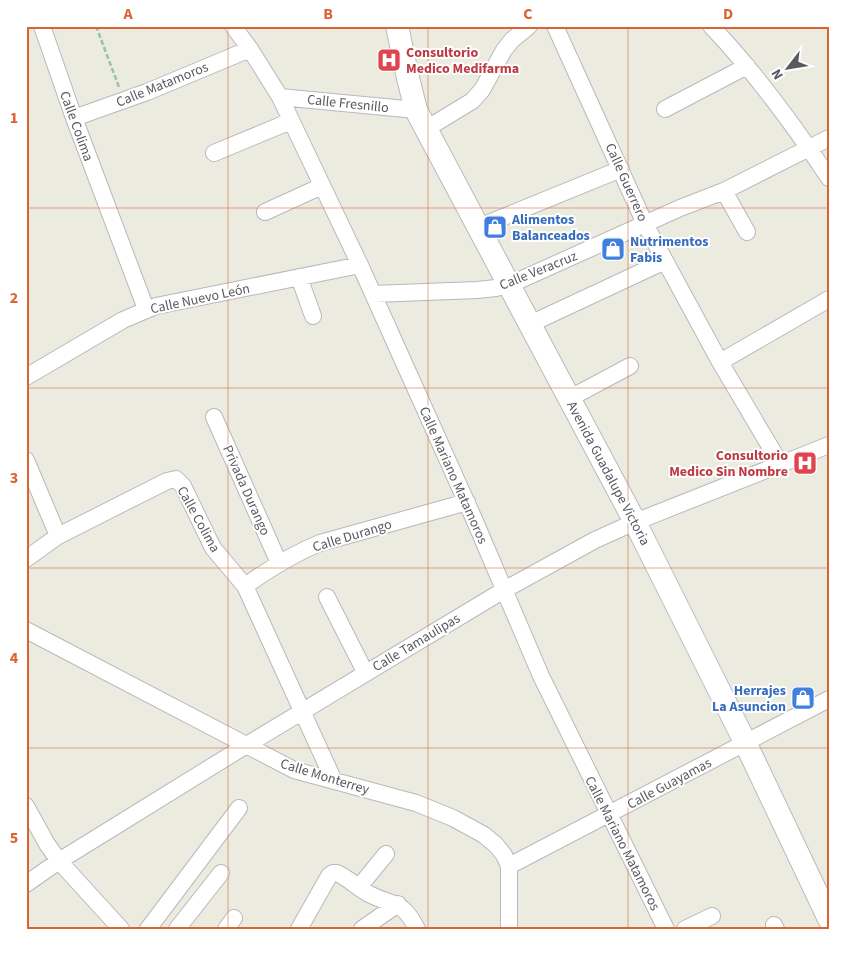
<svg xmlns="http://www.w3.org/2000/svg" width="855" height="955" viewBox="0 0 855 955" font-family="'Source Sans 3',sans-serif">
  <rect width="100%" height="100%" fill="#ebebe0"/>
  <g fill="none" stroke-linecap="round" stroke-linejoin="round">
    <!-- street casing -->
    <g stroke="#b8b8be" stroke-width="18">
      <path id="street" d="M42 26 74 118 146 309
        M233 26 250 49 280 97 360 265 474 519 541 676 666 929
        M555 26 645 224 720 362 781 465
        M711 26C756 73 793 124 829 178
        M280 97 416 110
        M665 109 747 66
        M74 118 147 92 250 49
        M426 129 472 101 482 90 504 50 512 40 529 26
        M214 153 291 121
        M724 191 747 232
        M265 212 322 186
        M479 227 621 169
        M299 277 313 316
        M373 294 477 290 496 288 509 285 680 208 724 191 829 138
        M530 324 665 261
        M720 362 829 299
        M26 377 123 320 156 306 360 265
        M570 398 630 366
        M214 417 279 563
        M26 460 58 536
        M26 559 58 536 167 481 176 479 183 486 213 548 245 586 334 781
        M245 586C269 569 293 554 320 543L467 502
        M327 597 365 672
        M26 630 294 770 416 803 453 818 484 835 496 845 504 855 509 866V929
        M26 806 47 844 59 861 121 929
        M509 866 829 699
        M26 884 59 861 245 746 504 590 595 540 635 522 829 445
        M359 887 386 854
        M774 925 776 929
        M148 929 239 808
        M177 929 221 873
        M226 929 234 918
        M299 929 329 876 333 873H337C348 878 358 888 369 894 394 907 402 899 417 929
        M362 929 398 904
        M685 929 712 916"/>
    </g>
    <!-- secondary casing -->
    <g stroke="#b9bac1" stroke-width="24">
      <path id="secondary" d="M397 26 408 78 416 110 635 522 745 742 829 919"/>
    </g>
    <!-- path -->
    <path stroke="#97c2ac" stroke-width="2.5" stroke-dasharray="5 2.5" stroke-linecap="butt" d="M96 26 119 87"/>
    <!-- street -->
    <use href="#street" stroke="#fff" stroke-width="16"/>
    <!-- secondary -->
    <use href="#secondary" stroke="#fff" stroke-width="22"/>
  </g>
  <!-- grid -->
  <path fill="none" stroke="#d96333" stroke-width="1" stroke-opacity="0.55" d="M228 26V929M428 26V929M628 26V929M26 208H829M26 388H829M26 568H829M26 748H829"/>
  <!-- icons -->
  <defs>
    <g id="hospital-square" transform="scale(1.25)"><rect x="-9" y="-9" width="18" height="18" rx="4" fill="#e0444e" stroke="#fff"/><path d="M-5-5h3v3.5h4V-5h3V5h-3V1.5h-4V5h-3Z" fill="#fff"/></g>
    <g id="shop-square" transform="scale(1.25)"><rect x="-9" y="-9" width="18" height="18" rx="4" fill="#3f7fe0" stroke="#fff"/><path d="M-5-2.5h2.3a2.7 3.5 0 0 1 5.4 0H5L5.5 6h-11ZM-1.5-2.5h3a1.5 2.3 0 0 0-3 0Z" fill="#fff"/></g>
  </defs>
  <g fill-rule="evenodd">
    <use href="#hospital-square" x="389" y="60"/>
    <use href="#shop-square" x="495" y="227"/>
    <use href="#shop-square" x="613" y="249"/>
    <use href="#hospital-square" x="805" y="463"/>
    <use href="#shop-square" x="803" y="698"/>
  </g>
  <g text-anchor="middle" stroke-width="4" stroke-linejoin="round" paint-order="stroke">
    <!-- health labels -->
    <g font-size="14" font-weight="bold" fill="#be3a42" stroke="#fff" text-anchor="start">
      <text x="406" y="57">Consultorio<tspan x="406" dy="16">Medico Medifarma</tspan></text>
      <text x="788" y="460" text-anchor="end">Consultorio<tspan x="788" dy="16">Medico Sin Nombre</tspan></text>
    </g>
    <!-- street labels -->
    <g font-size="14" fill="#595a60" stroke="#fff">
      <text transform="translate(162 84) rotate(-22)" y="5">Calle Matamoros</text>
      <text transform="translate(348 103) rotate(6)" y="5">Calle Fresnillo</text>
      <text transform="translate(77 126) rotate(70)" y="5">Calle Colima</text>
      <text transform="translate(627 182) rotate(66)" y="5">Calle Guerrero</text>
      <text transform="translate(538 270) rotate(-22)" y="5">Calle Veracruz</text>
      <text transform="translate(200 298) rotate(-12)" y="5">Calle Nuevo León</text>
      <text transform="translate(609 473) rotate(62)" y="5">Avenida Guadalupe Victoria</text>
      <text transform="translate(454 475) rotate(66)" y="5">Calle Mariano Matamoros</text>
      <text transform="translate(247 490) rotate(66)" y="5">Privada Durango</text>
      <text transform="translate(199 519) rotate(61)" y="5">Calle Colima</text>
      <text transform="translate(352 535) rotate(-17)" y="5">Calle Durango</text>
      <text transform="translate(416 642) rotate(-31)" y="5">Calle Tamaulipas</text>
      <text transform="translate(325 776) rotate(17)" y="5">Calle Monterrey</text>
      <text transform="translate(669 783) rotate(-28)" y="5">Calle Guayamas</text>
      <text transform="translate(623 843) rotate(63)" y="5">Calle Mariano Matamoros</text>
    </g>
    <!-- shop labels -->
    <g font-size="14" font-weight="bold" fill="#366cbe" stroke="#fff" text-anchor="start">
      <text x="512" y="224">Alimentos<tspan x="512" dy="16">Balanceados</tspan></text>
      <text x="630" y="246">Nutrimentos<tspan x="630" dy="16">Fabis</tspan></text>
      <text x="786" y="695" text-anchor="end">Herrajes<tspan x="786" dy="16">La Asuncion</tspan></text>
    </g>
  </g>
  <!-- border -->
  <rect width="855" height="955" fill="none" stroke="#ffffff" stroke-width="55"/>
  <!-- north arrow -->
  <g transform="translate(788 68) rotate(239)" stroke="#ffffff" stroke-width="4" paint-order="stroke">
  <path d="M0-4L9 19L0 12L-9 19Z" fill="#595a60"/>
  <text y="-8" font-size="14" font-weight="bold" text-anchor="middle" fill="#595a60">N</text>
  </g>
  <rect x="28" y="28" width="800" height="900" fill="none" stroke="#d96333" stroke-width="2"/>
  <g font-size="16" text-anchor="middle" font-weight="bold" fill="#d96333">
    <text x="128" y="19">A</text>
    <text x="328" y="19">B</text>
    <text x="528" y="19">C</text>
    <text x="728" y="19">D</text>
    <text x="14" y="123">1</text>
    <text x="14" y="303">2</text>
    <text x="14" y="483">3</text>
    <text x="14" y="663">4</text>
    <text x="14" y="843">5</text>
  </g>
</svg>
